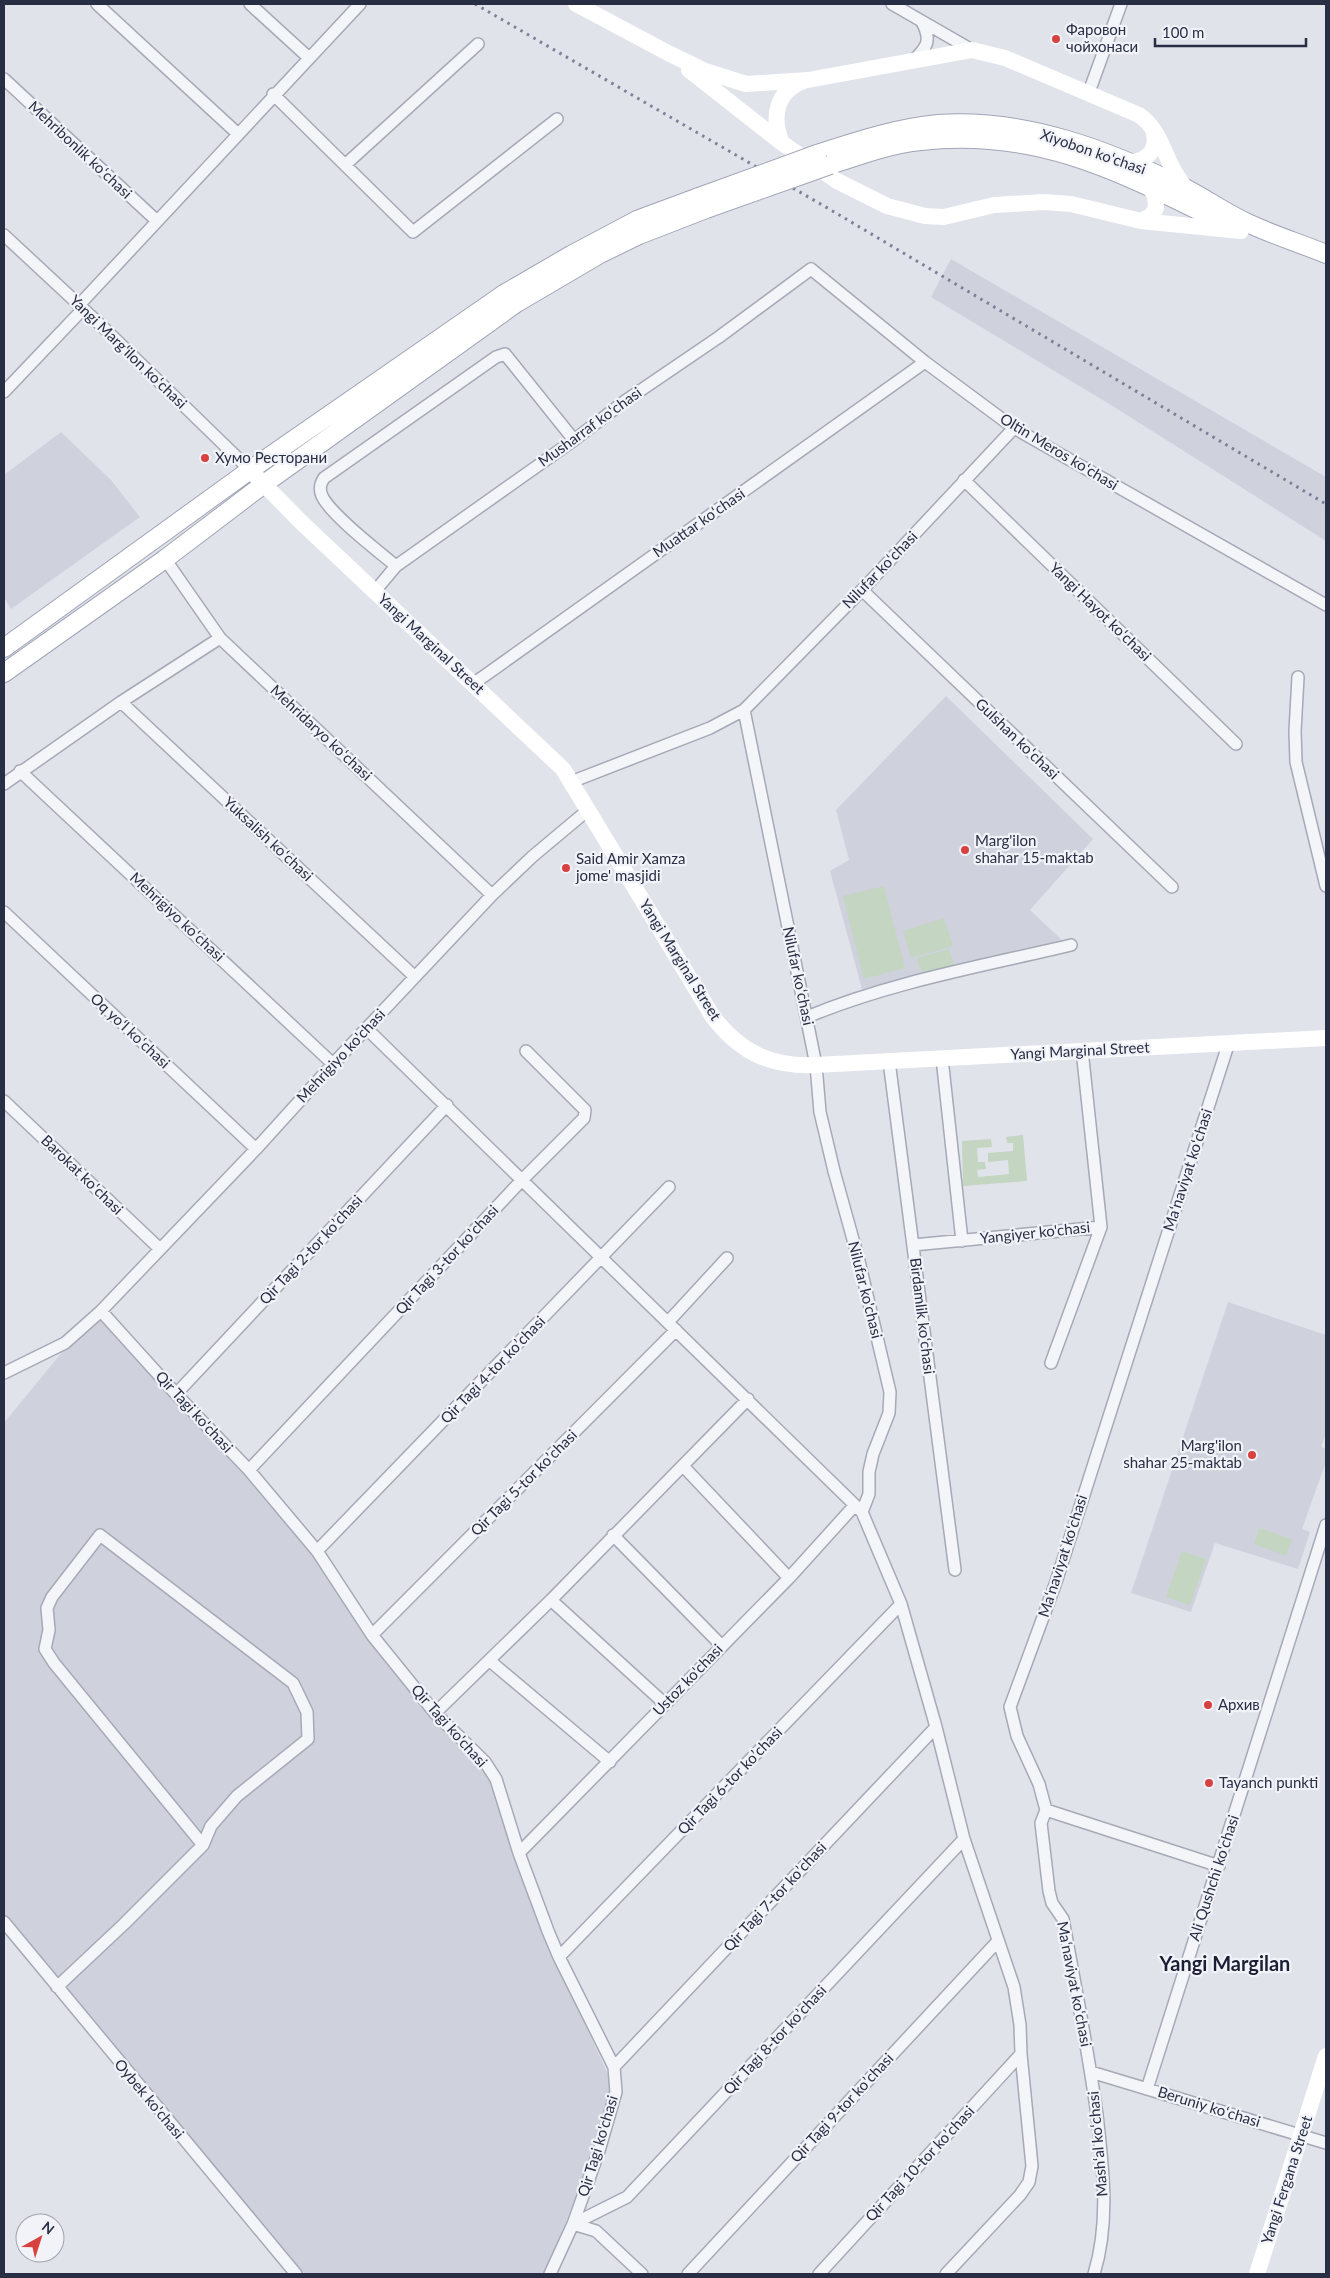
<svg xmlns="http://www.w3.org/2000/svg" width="1330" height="2278" viewBox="0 0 1330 2278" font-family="Lato,sans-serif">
  <rect width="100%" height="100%" fill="#e1e3eb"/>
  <!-- built -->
  <path fill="#cfd2dd" d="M951 259 1326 477V541L1111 405 931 297Z
    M61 432 111 480 140 517 11 609 4 598V475Z
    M946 696 1093 839 1030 910 1065 943 862 989 830 871 849 860 836 810Z
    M1228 1302 1326 1335V1433L1321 1447 1326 1449V1462L1302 1529 1310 1532 1298 1569 1215 1543 1191 1612 1131 1593Z
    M101 1315 251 1475 435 1715 493 1780 545 1935 614 2088 600 2136 545 2274H305L4 1921V1423L62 1352Z"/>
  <!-- green -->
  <path fill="#c4d5c2" d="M884 886 905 968 864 979 843 896Z
    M944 918 953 946 911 958 903 931Z
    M949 949 954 966 922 975 917 958Z
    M1023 1135 1027 1181 963 1186 962 1141 991 1139 992 1147 977 1148 978 1162H985L986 1169 977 1170 978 1177 1009 1174 1008 1160 988 1162V1153L1013 1151V1143H1007L1006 1137Z
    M1259 1528 1292 1539 1286 1556 1254 1544Z
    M1182 1551 1206 1559 1190 1605 1166 1597Z"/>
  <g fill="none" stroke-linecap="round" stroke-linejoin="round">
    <!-- minor casing -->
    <g stroke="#a6a9b6" stroke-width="14">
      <path id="minor" d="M97 4 237 133
        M250 4 308 57
        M892 4 972 50
        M913 61C927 47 932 41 922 22
        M4 79 157 221
        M1089 92 1121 4
        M273 94 413 232 557 119
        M345 165 478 44
        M4 235 106 330 250 470
        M79 305 360 4
        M4 392 83 309
        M964 480 1236 744
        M165 559 220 638 492 895
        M396 566C378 551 331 515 322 496 319 489 320 484 324 478L496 357 505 354 574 440
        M862 590 1172 887
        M375 591 396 566 574 440 625 401 719 337 811 269 925 362 1014 428 1326 605
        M1298 677 1295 731 1296 762 1326 886
        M473 684 925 362
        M121 702 415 977
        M744 710 816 1065 820 1112 834 1171 859 1261 890 1392 889 1413 873 1454 869 1472V1494L862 1512
        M20 771 333 1064
        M571 782 710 728 744 710 862 590 1014 428
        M4 784 121 702 220 638
        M4 912 256 1149
        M807 1017C891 982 983 966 1071 945
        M366 1028 862 1512 901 1604 936 1727 964 1839 1014 1987 1020 2025 1021 2054 1032 2166 1029 2182 1020 2195 946 2274
        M942 1058 962 1241
        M889 1061 955 1570
        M4 1101 160 1249
        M913 1245 1101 1227 1082 1050
        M101 1311 176 1394 249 1470 317 1551 372 1635 435 1713 485 1762 496 1779 519 1853 548 1931 559 1957 614 2067 616 2092 599 2151 573 2224 550 2274
        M668 1322 727 1258
        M1051 1363 1101 1227
        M4 1373 65 1343 101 1311 256 1149 333 1064 492 895 533 856 588 810
        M176 1394 447 1105
        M683 1466 789 1578
        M249 1470 521 1181 584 1118 585 1110 526 1051
        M613 1535 721 1645
        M317 1551 669 1187
        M551 1600 665 1704
        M372 1635 676 1330
        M490 1661 610 1762
        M435 1713 551 1600 748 1399
        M1046 1810 1219 1866
        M519 1853 789 1578 855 1505
        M4 1922 296 2274
        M559 1957 901 1604
        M57 1987 124 1924 203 1845 211 1826 237 1796 308 1739 307 1712 293 1683 100 1535 52 1597 47 1608 49 1630 45 1649 54 1663 203 1845
        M614 2067 936 1727
        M1091 2072 1326 2143
        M1147 2089 1326 1525
        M573 2224 627 2197 964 1839
        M573 2224 596 2231 642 2274
        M688 2274 997 1942
        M819 2274 1021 2054
        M1094 2274C1110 2222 1103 2168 1097 2115 1088 2049 1075 1985 1063 1919L1052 1903 1049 1891 1041 1823 1046 1810 1039 1784 1017 1736 1010 1707 1056 1582 1229 1042"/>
    </g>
    <!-- primary casing -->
    <g stroke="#a0a5b7" stroke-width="20">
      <path id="primary" d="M817 154C857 141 896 128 938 124 1025 118 1109 150 1185 188 1208 200 1229 215 1252 225 1276 236 1302 244 1326 254
        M830 165C860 155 890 144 921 141 1037 128 1120 172 1220 221
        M4 648 250 470 504 294 571 255 637 220 699 197
        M4 673 165 559 264 484 515 304 600 254 639 235 706 209"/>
    </g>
    <!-- minor -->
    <use href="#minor" stroke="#f4f5f9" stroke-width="11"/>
    <!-- secondary -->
    <path stroke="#fff" stroke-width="16" d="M576 4 668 53 705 71 746 84 808 80 972 50 1005 58 1139 115C1156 127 1161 143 1169 161 1173 171 1180 180 1186 189
      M689 70 782 143 837 181 887 206 925 216 944 217 994 205 1043 202 1071 204 1141 221 1241 231
      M782 143C771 117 776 91 804 81
      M1130 162C1149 161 1159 148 1153 130
      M1141 221 1151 216 1156 208 1155 196 1148 185
      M250 470 301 522 563 769 713 1017C741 1053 771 1067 816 1065L1326 1038
      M1257 2274 1326 2056"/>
    <!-- primary -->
    <use href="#primary" stroke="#fff" stroke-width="18"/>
    <!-- rail -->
    <path stroke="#7a8096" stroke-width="3" stroke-dasharray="2.5 5" stroke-linecap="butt" d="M475 4 836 213 1326 504"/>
    <!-- primary-bridge casing -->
    <g stroke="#a0a5b7" stroke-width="20" stroke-linecap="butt">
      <path id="primary-bridge" d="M699 197 817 154
        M706 209 830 165"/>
    </g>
    <!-- primary-bridge -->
    <use href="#primary-bridge" stroke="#fff" stroke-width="18"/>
  </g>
  <!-- markers -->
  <g fill="#d7413f" stroke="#f1f3f8" stroke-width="2">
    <circle cx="1056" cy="39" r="5"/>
    <circle cx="205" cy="458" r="5"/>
    <circle cx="965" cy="850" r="5"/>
    <circle cx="566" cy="868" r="5"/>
    <circle cx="1252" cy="1455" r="5"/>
    <circle cx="1208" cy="1705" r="5"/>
    <circle cx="1209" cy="1783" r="5"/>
  </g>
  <g text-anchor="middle" stroke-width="4.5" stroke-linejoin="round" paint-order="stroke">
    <!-- poi labels -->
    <g font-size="15" fill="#282e44" stroke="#f1f3f8" text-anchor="start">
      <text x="1066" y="35">Фаровон<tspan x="1066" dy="17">чойхонаси</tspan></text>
      <text x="215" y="463">Хумо Ресторани</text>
      <text x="975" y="846">Marg'ilon<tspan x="975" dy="17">shahar 15-maktab</tspan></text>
      <text x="576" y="864">Said Amir Xamza<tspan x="576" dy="17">jome' masjidi</tspan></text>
      <text x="1242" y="1451" text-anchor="end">Marg'ilon<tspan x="1242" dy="17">shahar 25-maktab</tspan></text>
      <text x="1218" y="1710">Архив</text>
      <text x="1219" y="1788">Tayanch punkti</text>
    </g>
    <!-- street labels -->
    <g font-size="15" fill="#282e44" stroke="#f1f3f8">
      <text transform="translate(80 150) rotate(43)" y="5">Mehribonlik koʻchasi</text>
      <text transform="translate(1093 152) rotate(19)" y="5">Xiyobon koʻchasi</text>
      <text transform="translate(128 352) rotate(44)" y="5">Yangi Margʻilon koʻchasi</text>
      <text transform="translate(590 427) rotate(-36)" y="5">Musharraf koʻchasi</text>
      <text transform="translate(1059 452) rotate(31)" y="5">Oltin Meros koʻchasi</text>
      <text transform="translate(699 523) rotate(-35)" y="5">Muattar koʻchasi</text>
      <text transform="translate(880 570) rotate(-46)" y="5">Nilufar koʻchasi</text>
      <text transform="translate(1100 612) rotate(44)" y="5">Yangi Hayot koʻchasi</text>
      <text transform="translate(431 644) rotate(43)" y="5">Yangi Marginal Street</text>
      <text transform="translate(321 733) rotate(43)" y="5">Mehridaryo koʻchasi</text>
      <text transform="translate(1017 739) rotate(44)" y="5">Gulshan koʻchasi</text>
      <text transform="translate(268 839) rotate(43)" y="5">Yuksalish koʻchasi</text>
      <text transform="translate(177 917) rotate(43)" y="5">Mehrigiyo koʻchasi</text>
      <text transform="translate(680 960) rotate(58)" y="5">Yangi Marginal Street</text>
      <text transform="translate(798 976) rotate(78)" y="5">Nilufar koʻchasi</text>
      <text transform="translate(130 1031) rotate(43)" y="5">Oq yoʻl koʻchasi</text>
      <text transform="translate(1080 1051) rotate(-3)" y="5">Yangi Marginal Street</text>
      <text transform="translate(341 1056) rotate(-47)" y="5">Mehrigiyo ko'chasi</text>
      <text transform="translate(1188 1170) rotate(-72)" y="5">Maʻnaviyat koʻchasi</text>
      <text transform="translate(82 1175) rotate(44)" y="5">Barokat koʻchasi</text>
      <text transform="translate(1035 1233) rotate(-6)" y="5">Yangiyer ko'chasi</text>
      <text transform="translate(311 1250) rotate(-47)" y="5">Qir Tagi 2-tor koʼchasi</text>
      <text transform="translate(447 1260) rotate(-47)" y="5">Qir Tagi 3-tor koʼchasi</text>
      <text transform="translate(865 1290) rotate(76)" y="5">Nilufar ko'chasi</text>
      <text transform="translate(922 1316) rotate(83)" y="5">Birdamlik koʻchasi</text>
      <text transform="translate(493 1370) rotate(-46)" y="5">Qir Tagi 4-tor koʼchasi</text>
      <text transform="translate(194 1412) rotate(47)" y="5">Qir Tagi ko'chasi</text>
      <text transform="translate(524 1483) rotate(-45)" y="5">Qir Tagi 5-tor koʼchasi</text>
      <text transform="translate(1063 1556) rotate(-72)" y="5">Maʻnaviyat koʻchasi</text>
      <text transform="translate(688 1680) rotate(-46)" y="5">Ustoz ko'chasi</text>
      <text transform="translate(449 1726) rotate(48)" y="5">Qir Tagi ko'chasi</text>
      <text transform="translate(730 1781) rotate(-46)" y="5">Qir Tagi 6-tor koʼchasi</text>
      <text transform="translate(1214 1878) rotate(-72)" y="5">Ali Qushchi koʻchasi</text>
      <text transform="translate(775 1897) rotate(-47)" y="5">Qir Tagi 7-tor koʼchasi</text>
      <text transform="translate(1074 1984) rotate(79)" y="5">Maʻnaviyat koʻchasi</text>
      <text transform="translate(775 2040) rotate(-47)" y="5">Qir Tagi 8-tor koʼchasi</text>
      <text transform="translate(149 2099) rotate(50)" y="5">Oybek ko'chasi</text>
      <text transform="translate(1209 2107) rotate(17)" y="5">Beruniy koʻchasi</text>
      <text transform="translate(842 2108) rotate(-47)" y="5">Qir Tagi 9-tor koʼchasi</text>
      <text transform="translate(1098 2144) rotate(-95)" y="5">Mashʻal koʻchasi</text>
      <text transform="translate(598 2146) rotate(-73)" y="5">Qir Tagi ko'chasi</text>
      <text transform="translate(920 2164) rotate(-47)" y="5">Qir Tagi 10-tor koʼchasi</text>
      <text transform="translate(1287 2180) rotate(-72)" y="5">Yangi Fergana Street</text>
    </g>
    <!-- district labels -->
    <g font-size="20" font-weight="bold" fill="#1a1f35" stroke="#f1f3f8">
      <text x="1225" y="1971">Yangi Margilan</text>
    </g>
  </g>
  <!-- border -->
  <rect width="1330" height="2278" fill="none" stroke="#282e44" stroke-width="10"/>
  <!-- north arrow -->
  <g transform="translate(40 2238) rotate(39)"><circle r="24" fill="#f1f3f8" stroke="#a1a4b0"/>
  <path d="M0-4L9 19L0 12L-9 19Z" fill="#d7413f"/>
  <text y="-8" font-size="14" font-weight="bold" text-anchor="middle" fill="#282e44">N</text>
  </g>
  <!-- scale -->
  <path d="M1155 38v8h151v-8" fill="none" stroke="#282e44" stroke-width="2.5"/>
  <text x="1162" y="38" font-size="15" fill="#282e44" stroke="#f1f3f8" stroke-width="4" paint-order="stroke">100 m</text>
</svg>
